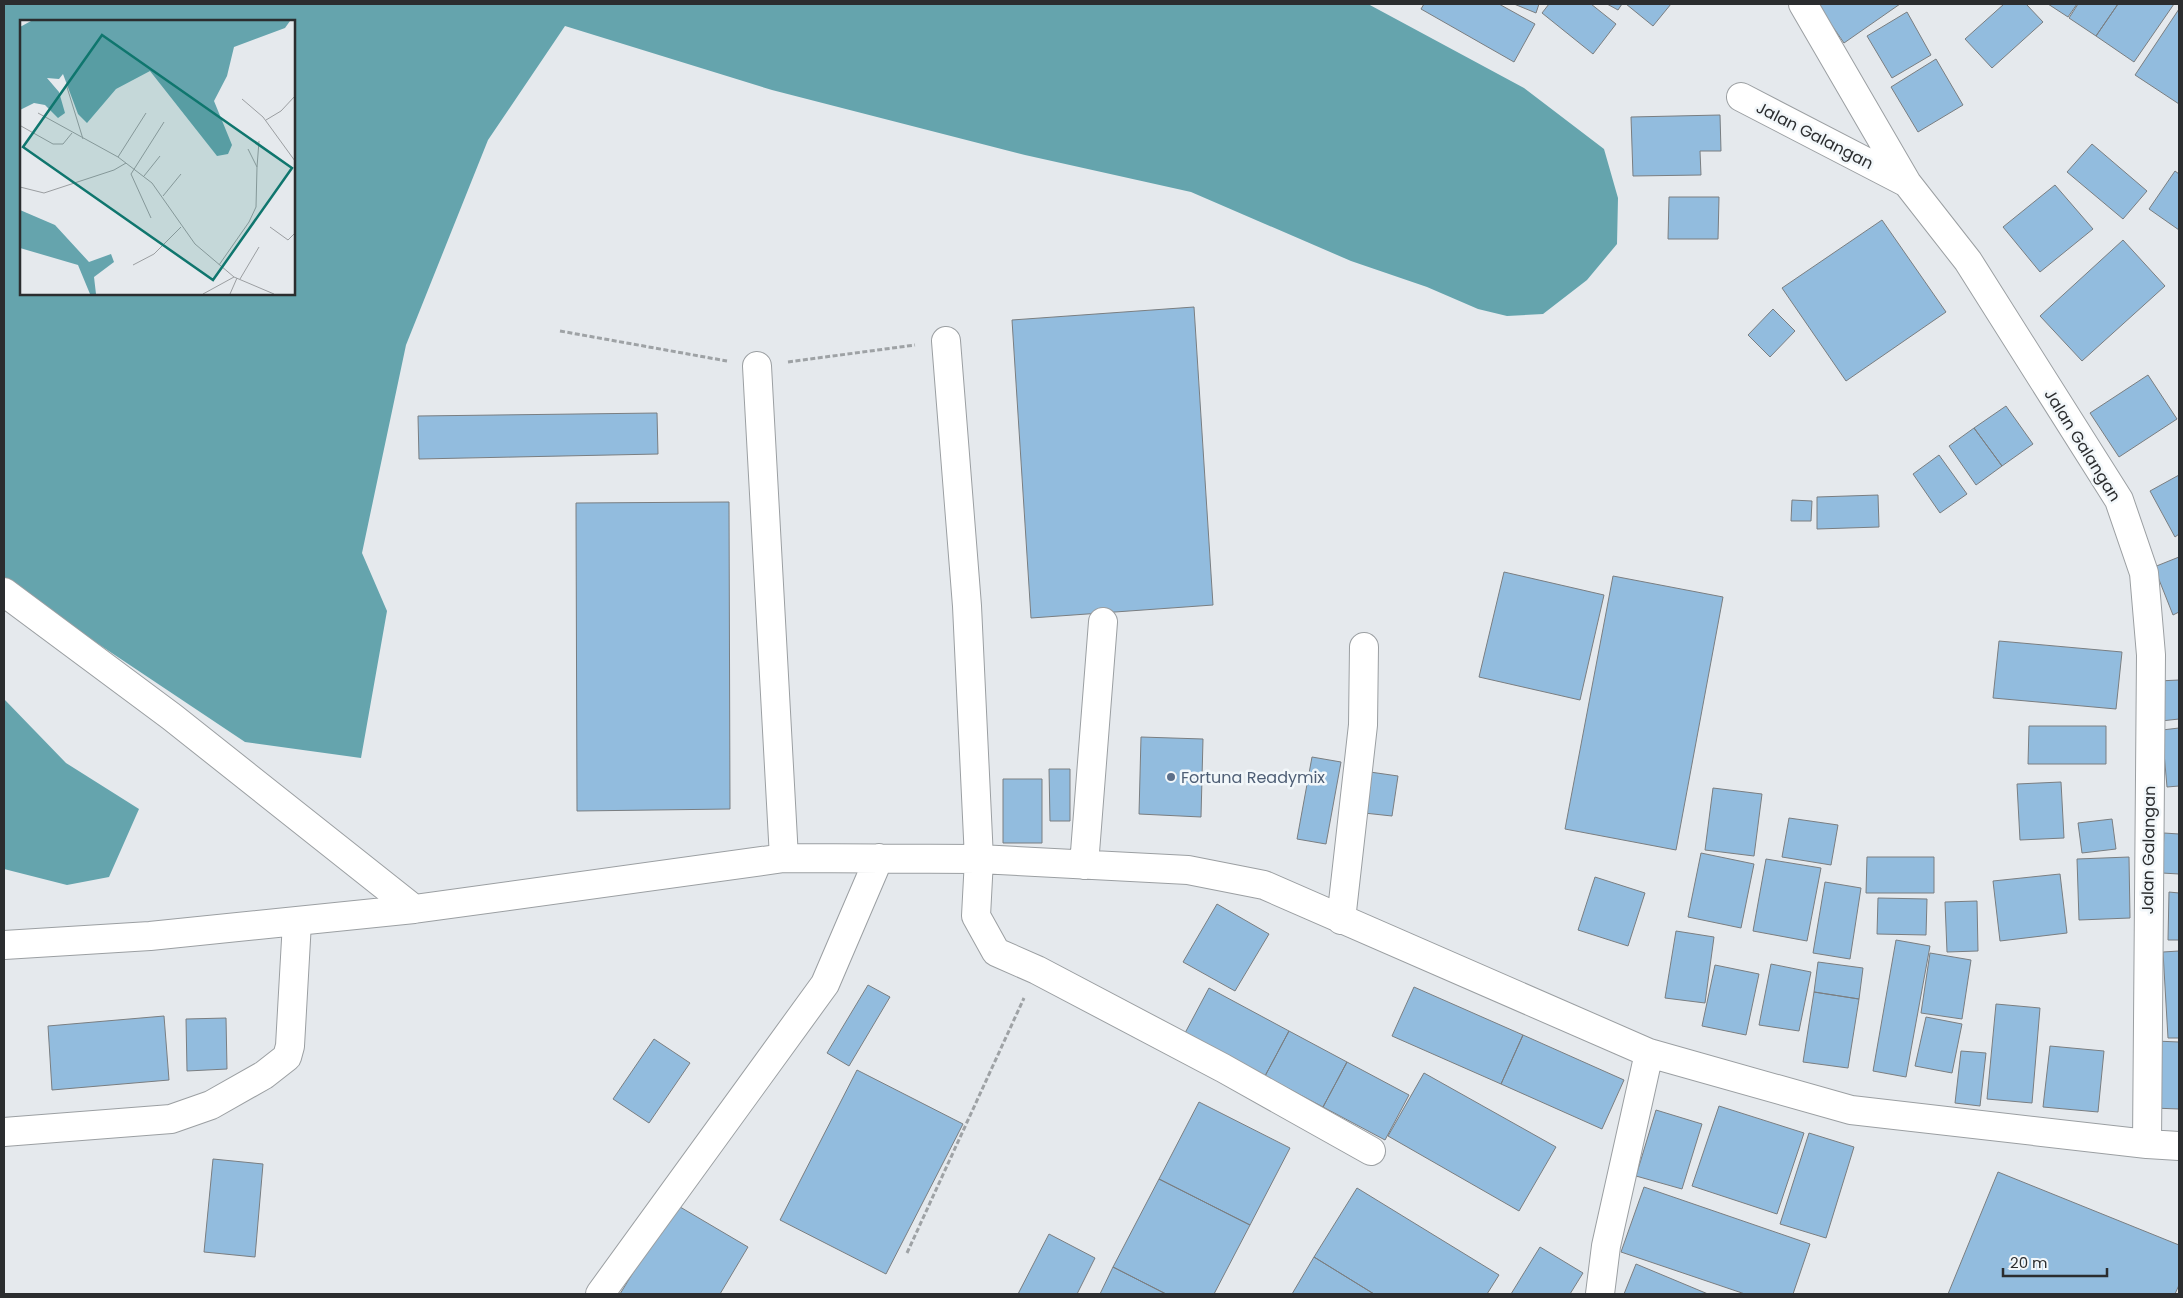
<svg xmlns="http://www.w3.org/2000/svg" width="2183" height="1298" viewBox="0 0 2183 1298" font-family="Poppins,sans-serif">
  <rect width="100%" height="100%" fill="#e5e9ed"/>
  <!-- water -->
  <path fill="#65a4ad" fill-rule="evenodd" d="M4 4H1368L1524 88 1604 149 1618 198 1617 244 1587 280 1543 314 1507 316 1478 309 1427 287 1351 261 1191 192 1025 155 772 90 565 26 488 140 406 345 362 553 387 611 361 758 245 742 4 581ZM21 21H294V294H21Z
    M4 699 66 763 139 809 109 877 67 885 4 869Z"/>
  <!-- building -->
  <path fill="#92bcde" stroke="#7a7e81" d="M1424 4H1499L1535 24 1514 62 1421 9Z
    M1514 4H1539L1536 13Z
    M1549 4H1591L1616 24 1593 54 1542 13Z
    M1607 4H1622L1618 10Z
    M1626 4H1671L1653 26Z
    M1817 4H1900L1844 43Z
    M2004 4H2026L2043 22 1992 68 1965 39Z
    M2048 4H2077L2068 17Z
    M2078 4H2118L2096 36 2069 18Z
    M2118 4H2174L2134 62 2096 36Z
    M2179 9V104L2135 75Z
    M1907 12 1931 55 1892 78 1867 36Z
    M1936 59 1963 105 1918 132 1891 87Z
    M1720 115 1721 151H1700L1701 175 1633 176 1631 117Z
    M2092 144 2147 191 2123 219 2067 172Z
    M2175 171 2179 174V230L2149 209Z
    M2055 185 2093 229 2040 272 2003 227Z
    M1669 197H1719L1718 239H1668Z
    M1882 220 1946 312 1846 381 1782 288Z
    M2123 240 2165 286 2082 361 2040 316Z
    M1194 307 1213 605 1031 618 1012 320Z
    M1773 309 1795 331 1770 357 1748 335Z
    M2148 375 2177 419 2119 457 2090 413Z
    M2006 406 2033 444 2002 466 1974 428Z
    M657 413 658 454 419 459 418 416Z
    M1974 428 2002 466 1976 485 1949 446Z
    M1939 455 1967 494 1940 513 1913 474Z
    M2179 475V534L2175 537 2150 491Z
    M1878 495 1879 527 1817 529V497Z
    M1792 500 1812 501 1811 521H1791Z
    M729 502 730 809 577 811 576 503Z
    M2179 557V612L2173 615 2154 567Z
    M1504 572 1604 595 1580 700 1479 677Z
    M1613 576 1723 597 1676 850 1565 829Z
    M1999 641 2122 652 2116 709 1993 698Z
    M2179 680V719L2161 721 2158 681Z
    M2029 726H2106V764H2028Z
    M2179 728V786L2167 787 2162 730Z
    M1141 737 1203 739 1201 817 1139 814Z
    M1312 757 1341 762 1326 844 1297 839Z
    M1049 769H1070V821H1050Z
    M1370 772 1398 776 1392 816 1364 813Z
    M1003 779H1042V843H1003Z
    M2061 782 2064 838 2020 840 2017 784Z
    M1713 788 1762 794 1754 856 1705 850Z
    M1789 818 1838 825 1831 865 1782 857Z
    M2112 819 2116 849 2082 853 2078 823Z
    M2164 833 2179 834V874L2162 873Z
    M1701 853 1754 864 1741 928 1688 917Z
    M1867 857H1934V893H1866Z
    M2129 857 2130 918 2079 920 2077 859Z
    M1766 859 1821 868 1807 941 1753 931Z
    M2060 874 2067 933 2000 941 1993 881Z
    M1595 877 1645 893 1628 946 1578 930Z
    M1825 882 1861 888 1850 959 1813 953Z
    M2169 892 2179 893V940H2168Z
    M1878 898 1927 899 1926 935 1877 934Z
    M1977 901 1978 951 1947 952 1945 902Z
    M1217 904 1269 934 1235 991 1183 962Z
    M1676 931 1714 937 1705 1003 1665 998Z
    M1896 940 1930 946 1906 1077 1873 1071Z
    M2179 951V1038H2168L2163 952Z
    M1930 953 1971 960 1962 1019 1921 1013Z
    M1818 962 1863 968 1859 999 1814 992Z
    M1771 964 1811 972 1799 1031 1759 1025Z
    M1715 965 1759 974 1746 1035 1702 1026Z
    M868 985 890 997 849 1066 827 1053Z
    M1414 987 1523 1035 1501 1084 1392 1036Z
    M1209 988 1289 1031 1265 1076 1185 1033Z
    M1814 992 1859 999 1848 1068 1803 1062Z
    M1996 1004 2040 1008 2032 1103 1987 1099Z
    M164 1016 169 1080 52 1090 48 1026Z
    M1926 1017 1962 1024 1952 1073 1915 1066Z
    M226 1018 227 1069 187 1071 186 1019Z
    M1289 1031 1347 1062 1323 1107 1265 1076Z
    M1523 1035 1624 1080 1602 1129 1501 1084Z
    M654 1039 690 1063 649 1123 613 1099Z
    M2155 1041 2179 1042V1109L2153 1108Z
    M2050 1046 2104 1051 2098 1112 2043 1107Z
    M1961 1051 1986 1053 1980 1106 1955 1103Z
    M1347 1062 1409 1095 1385 1140 1323 1107Z
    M857 1070 963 1124 886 1274 780 1220Z
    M1424 1073 1556 1147 1519 1211 1388 1136Z
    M1199 1102 1290 1148 1250 1225 1159 1179Z
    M1719 1106 1804 1133 1777 1214 1692 1186Z
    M1656 1110 1702 1124 1682 1189 1636 1176Z
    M1809 1133 1854 1147 1826 1238 1780 1224Z
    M213 1159 263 1164 255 1257 204 1252Z
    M1998 1172 2179 1245V1285L2175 1294H1948Z
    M1159 1179 1250 1225 1214 1294H1166L1113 1267Z
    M1644 1187 1810 1244 1793 1294H1745L1621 1252Z
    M1357 1188 1499 1275 1487 1294H1374L1314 1257Z
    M675 1204 748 1247 720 1294H620Z
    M1049 1234 1095 1258 1077 1294H1018Z
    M1540 1247 1583 1273 1570 1294H1511Z
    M1314 1257 1374 1294H1292Z
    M1636 1264 1708 1294H1624Z
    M1113 1267 1166 1294H1100Z"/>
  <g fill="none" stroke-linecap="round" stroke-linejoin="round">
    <!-- minor casing -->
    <g stroke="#9b9fa2" stroke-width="30">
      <path id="minor" d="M1803 4 1907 183
        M1741 97 1907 183 1968 261 2119 500 2144 573 2151 655 2147 1144
        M946 341 967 606 979 859 976 916 996 952 1037 970 1223 1068 1371 1151
        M757 366 784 858
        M4 592 172 717 414 909
        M1084 865 1103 622
        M1341 920 1363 725 1364 647
        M4 945 150 936 414 909 784 858 979 859 1188 870 1264 885 1649 1053 1851 1110 2147 1144 2179 1146
        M4 1132 171 1119 211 1105 264 1075 287 1057 290 1046 297 922
        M600 1294 825 984 879 858
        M1600 1294 1606 1246 1649 1053"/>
    </g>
    <!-- path -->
    <path stroke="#9ea2a5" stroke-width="3" stroke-dasharray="5 2.5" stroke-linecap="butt" d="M560 331 727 361
      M788 362 915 345
      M907 1253 1024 998"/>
    <!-- minor -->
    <use href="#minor" stroke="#fff" stroke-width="28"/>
  </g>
  <!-- markers -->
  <circle fill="#5c6f8a" stroke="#f2f7fa" stroke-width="2" cx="1171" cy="777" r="5"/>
  <g text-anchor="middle" stroke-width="5" stroke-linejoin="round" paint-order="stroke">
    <!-- street labels -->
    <g font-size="16" fill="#2b2d2f" stroke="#f2f7fa">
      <text transform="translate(1815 135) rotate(27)" y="6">Jalan Galangan</text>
      <text transform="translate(2083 445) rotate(58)" y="6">Jalan Galangan</text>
      <text transform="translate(2148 850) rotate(-89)" y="6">Jalan Galangan</text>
    </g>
    <!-- service labels -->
    <g font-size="16" fill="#4e5e75" stroke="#f2f7fa" text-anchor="start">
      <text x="1181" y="783">Fortuna Readymix</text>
    </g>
  </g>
  <!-- overview -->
  <g transform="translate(20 20)">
    <rect width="275" height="275" fill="#e5e9ed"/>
    <path d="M11 1H270L265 8 214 27 207 56 194 81 212 125 208 134 197 136 130 51 96 69 67 103 58 94 43 54 39 59 27 58 39 72 45 93 38 98 25 85 14 83 0 90V7ZM0 190 35 205 69 242 91 234 94 242 74 257 76 274H70L58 245 0 228Z" fill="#65a4ad"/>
    <path fill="none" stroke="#9b9ea1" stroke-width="1" d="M46 64 63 119M222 79 243 97 275 141M18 93 98 137 132 163 175 224 214 257M246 100 261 91 275 76M1 106 33 124H43L52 113M98 137 126 93M237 147 239 121M124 156 140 136M0 167 24 173 94 150 106 143M143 176 161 154M131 198 111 154 144 102M250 207 268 220 275 213M113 245 134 234 161 207M199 245 229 202 236 187 237 147 228 129M220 259 239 227M183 274 214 257 254 274M210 274 217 258"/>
    <path fill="#0f766e" fill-opacity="0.15" stroke="#0f766e" stroke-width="2.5" d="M82 15 272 148 193 260 3 127Z"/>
    <rect width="275" height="275" fill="none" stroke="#2b2d2f" stroke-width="2.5"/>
  </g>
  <!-- border -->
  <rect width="2183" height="1298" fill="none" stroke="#2b2d2f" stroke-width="10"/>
  <!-- scale -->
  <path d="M2003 1268v8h104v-8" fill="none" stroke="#2b2d2f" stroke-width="2.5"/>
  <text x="2010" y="1268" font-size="15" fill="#2b2d2f" stroke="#f2f7fa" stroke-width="4" paint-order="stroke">20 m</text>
</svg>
